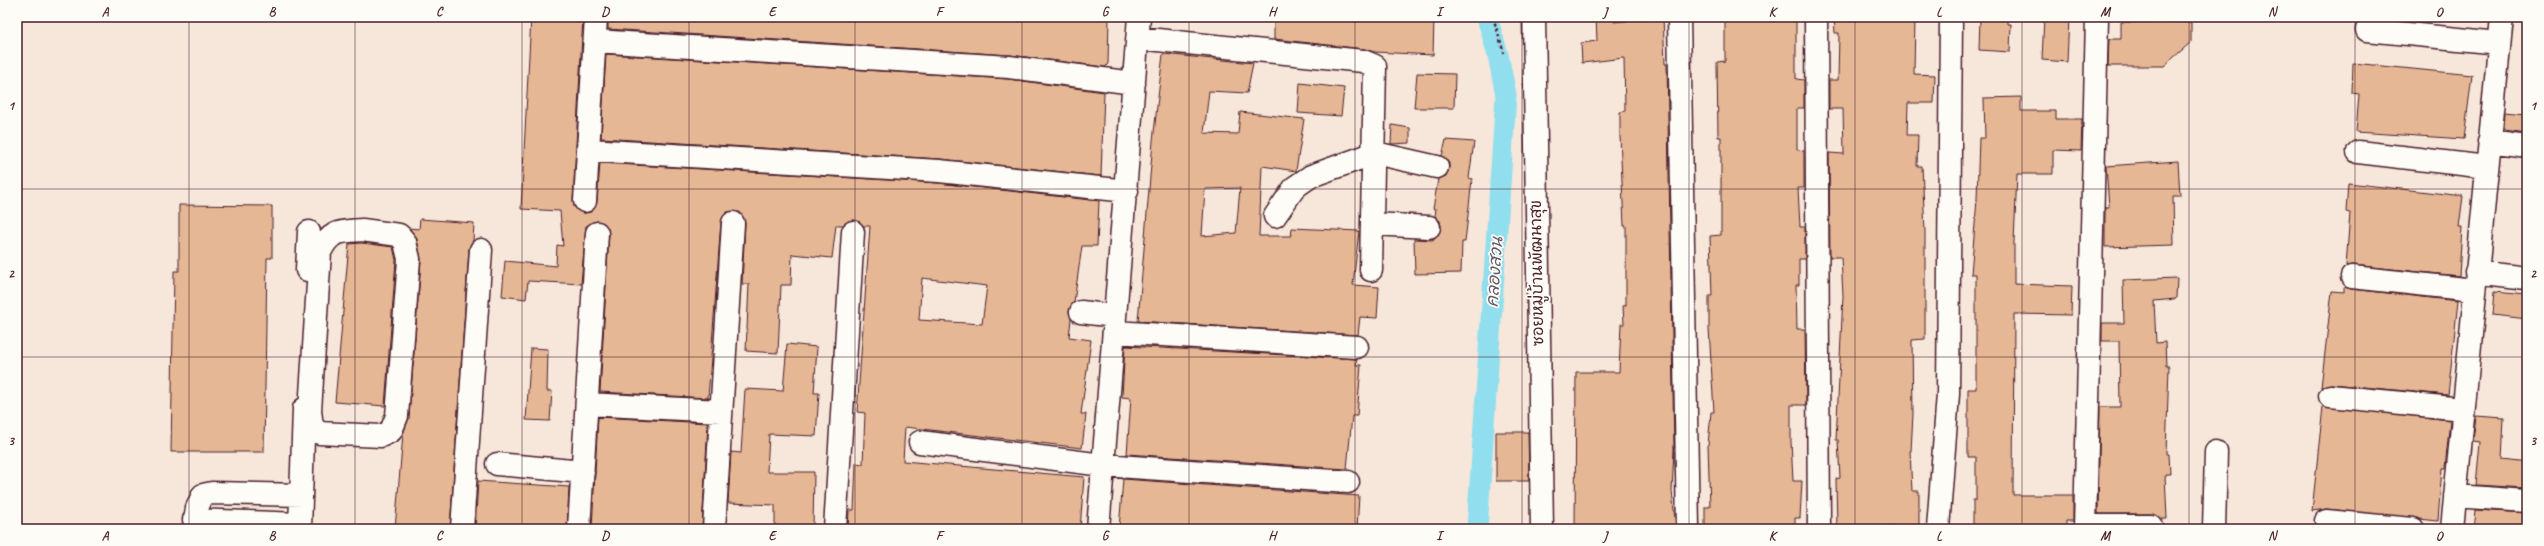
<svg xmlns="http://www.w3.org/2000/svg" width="2544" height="546" viewBox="0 0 2544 546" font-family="Caveat,'Playpen Sans Thai',sans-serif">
  <rect width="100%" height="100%" fill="#f6e7da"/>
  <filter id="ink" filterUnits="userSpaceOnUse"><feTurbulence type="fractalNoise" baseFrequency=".025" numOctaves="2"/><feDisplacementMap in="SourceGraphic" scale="8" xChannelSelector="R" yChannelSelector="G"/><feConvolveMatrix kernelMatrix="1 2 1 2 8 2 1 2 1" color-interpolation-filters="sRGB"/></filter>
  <g filter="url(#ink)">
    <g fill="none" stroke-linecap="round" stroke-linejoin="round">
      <!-- canal -->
      <path stroke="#90deee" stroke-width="21" d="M1477 529 1506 95 1498 55 1487 17"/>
    </g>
    <!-- building -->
    <path fill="#e5b795" stroke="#4a1f2b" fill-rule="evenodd" d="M531 17H583L573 200 574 207 584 213 591 212 597 202 600 163 938 183 1099 201 1097 246H1082L1074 302 1069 311 1071 319 1069 337 1091 340 1081 414H1086L1082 448 905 427 903 461 1084 477 1080 529H848L849 510H854L856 463 863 464 865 413 857 412 870 226H864L854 220 843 225H836L832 258 792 254 791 285H781L778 353 746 351 749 284H742L745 223 740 212H727L721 222 708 398 600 392 609 234 604 223 597 221 586 226 581 284 528 281 526 299 502 296 505 261 556 266 557 245 563 246 560 211 521 209ZM922 278 987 286 982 324 919 320Z
      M608 17H1109L1108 64 1105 67 1010 55 608 29Z
      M1274 17 1434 18 1433 55 1375 52 1364 49 1274 39Z
      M1596 17H1614V22L1663 17 1665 64H1667L1674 449 1672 491 1676 529H1575L1576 372H1619L1621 324H1624L1623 306 1626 305V226H1624L1620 136V112L1625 111 1624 58 1582 63 1581 43 1597 41Z
      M1796 17V79L1804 80V108H1797V150L1804 151V188H1798L1800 227H1805V259H1799V285H1796L1797 329H1805L1806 405H1791V441L1793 481H1802L1800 518H1795V529H1705V507H1710L1708 445 1711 412H1714L1709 328V296H1712L1710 236 1721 235V137H1718L1717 62 1725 61V18Z
      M1834 17H1915L1914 74 1935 75 1934 103H1908L1907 135H1918L1917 166H1922L1925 232V339L1912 340 1913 414 1911 451H1910L1912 491H1919V526L1837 529 1836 479 1840 478 1838 440H1836L1843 296 1841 257H1830L1829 153 1844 154 1843 109H1829V80H1838L1839 33H1835Z
      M1980 17H2007V24H2011L2010 52 1979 50Z
      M2044 17H2069L2067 62 2042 60Z
      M2121 22H2191V42L2164 66H2108L2109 39H2121Z
      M606 54 1008 79 1104 92 1101 176 940 159 601 138Z
      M1163 54 1253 63 1247 93 1209 91 1204 133 1238 134 1240 112 1304 119 1296 171 1262 166 1259 236H1291L1292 228 1359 231 1353 285 1379 287 1377 318 1360 317 1358 335 1138 321 1153 141ZM1240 188 1236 233 1202 236 1205 189Z
      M2353 63 2472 75 2464 139 2356 132 2359 94 2352 93Z
      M1417 73 1455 74 1454 108H1414Z
      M1300 83 1344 88 1341 116 1298 113Z
      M2021 97V111H2056V119H2082L2081 151 2053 150V174H2017L2014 242V284L2072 286 2071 315 2014 314 2013 495H2073V521H2066V529H1973V500H1976V457H1968V389H1976V274H1971L1977 199 1979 138H1985L1984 98Z
      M2505 112 2527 114V133L2504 130Z
      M1392 125 1410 128V143L1391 144Z
      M1446 140 1474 142 1469 178 1472 179 1465 242H1462L1461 273 1415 274 1414 239 1433 240 1441 228 1440 221 1435 216 1436 209H1433L1438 179 1446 176 1449 169V163L1442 156Z
      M2178 161 2180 196H2173L2174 245 2105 247V207H2109L2106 166Z
      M2348 183 2463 196 2459 227H2462L2459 276 2353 265 2346 266 2350 213 2346 212Z
      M179 205 272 206V258H267L264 452H171L174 271H179Z
      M420 219 474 223 473 241 469 249 450 529H395L403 434 409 417 421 260 417 239 409 228 419 229Z
      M362 243 393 247 396 260 385 406 335 402 349 244Z
      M2177 278 2176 299 2154 301 2156 343 2165 342 2166 366H2169L2166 454H2169L2170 474H2165L2167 519H2161L2151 514H2098L2100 407H2120L2119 341H2102V323H2124L2123 280Z
      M2344 287 2351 289 2458 301 2448 395 2331 384 2321 387 2332 291 2344 292Z
      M2495 291 2527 294V319L2493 315Z
      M787 344 817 347 814 393H819L816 436 769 434 767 472H814L813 528 775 527V505L728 503 731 452 741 453 745 389 783 391Z
      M1125 346 1357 359 1356 365H1361L1357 416H1352L1347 469 1127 454 1131 398 1122 397Z
      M531 348 548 349 547 391H552L550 421 526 420Z
      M2323 406 2450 420 2445 468H2442L2438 521 2327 509 2312 511Z
      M2476 416 2504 418 2502 460 2527 463V488L2476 485 2480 442 2473 441Z
      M598 417 708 423 702 529H592Z
      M1496 432H1528L1529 481H1496Z
      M1123 479 1359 496 1357 529H1119Z
      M478 481 569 487 567 529H475Z
      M2476 510 2527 513V529H2474Z"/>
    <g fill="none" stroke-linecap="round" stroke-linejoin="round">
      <!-- minor casing -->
      <g stroke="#4a1f2b" stroke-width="25">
        <path id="minor" d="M1534 17 1542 529
          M1679 17 1688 529
          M1816 17 1819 529
          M2367 30 2499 43
          M1138 38 1363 61 1375 66 1371 270
          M595 41 1009 67 1134 83
          M2489 141 2527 146
          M589 150 939 171 1127 191
          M2358 152 2487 167
          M585 201 596 17
          M1275 216 1295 187 1311 176 1375 153 1437 167
          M1373 224 1429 227
          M362 230 399 235 405 242 409 259 397 416 391 431 381 436 319 433 312 426 310 411 320 252C331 230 339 232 362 230Z
          M307 270 309 232
          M2476 272 2527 278
          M2352 277 2474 290
          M1081 312 1115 316
          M1114 332 1357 347
          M2330 396 2463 409
          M587 404 721 411
          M920 442 1103 465 1348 482
          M497 464 583 472
          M2455 496 2527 501
          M194 520 300 524
          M2326 521 2413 529
          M2085 526H2151
          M194 529 197 508 203 495 212 493 301 495
          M300 529 304 409
          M462 529 481 250
          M579 529 597 233
          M714 529 733 223
          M835 529 853 232
          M1098 529 1139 17
          M1938 529 1948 394 1951 17
          M2085 529 2097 17
          M2214 529 2216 452
          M2452 529 2502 17"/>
      </g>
      <!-- path -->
      <path stroke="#4a1f2b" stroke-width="2.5" stroke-dasharray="3 3" stroke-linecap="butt" d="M1493 17 1504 53"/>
      <!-- minor -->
      <use href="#minor" stroke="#fdfcf7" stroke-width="22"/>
    </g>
  </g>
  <!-- grid -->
  <path fill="none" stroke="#4a1f2b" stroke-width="1" stroke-opacity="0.55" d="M189 17V529M355 17V529M522 17V529M689 17V529M855 17V529M1022 17V529M1189 17V529M1355 17V529M1522 17V529M1689 17V529M1855 17V529M2022 17V529M2189 17V529M2355 17V529M17 189H2527M17 357H2527"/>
  <g text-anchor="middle" stroke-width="3.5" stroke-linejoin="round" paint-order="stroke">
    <!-- street labels -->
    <g font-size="16" fill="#4a1f2b" stroke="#fdfcf7">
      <text transform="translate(1536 273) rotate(-91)" y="6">ซอยหมู่บ้านพัฒนาสุข</text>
    </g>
    <!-- water labels -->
    <g font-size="17" font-style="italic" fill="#5f5866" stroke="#fdfcf7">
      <text transform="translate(1494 272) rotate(-86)" y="6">คลองสวน</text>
    </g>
  </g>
  <!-- margin -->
  <rect width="2544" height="546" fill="none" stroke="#fdfcf7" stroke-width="44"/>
  <rect x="22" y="22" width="2500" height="502" fill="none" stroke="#4a1f2b" stroke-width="1.5"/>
  <g font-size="13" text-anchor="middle" font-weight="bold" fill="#4a1f2b">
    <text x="105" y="16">A</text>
    <text x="272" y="16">B</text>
    <text x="439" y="16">C</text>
    <text x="605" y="16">D</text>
    <text x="772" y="16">E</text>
    <text x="939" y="16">F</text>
    <text x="1105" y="16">G</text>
    <text x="1272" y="16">H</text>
    <text x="1439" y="16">I</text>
    <text x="1605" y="16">J</text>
    <text x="1772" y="16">K</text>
    <text x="1939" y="16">L</text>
    <text x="2105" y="16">M</text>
    <text x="2272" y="16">N</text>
    <text x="2439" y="16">O</text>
    <text x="11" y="110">1</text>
    <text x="2533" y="110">1</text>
    <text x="11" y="278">2</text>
    <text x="2533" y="278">2</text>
    <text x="11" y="445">3</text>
    <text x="2533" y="445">3</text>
    <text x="105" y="540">A</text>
    <text x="272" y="540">B</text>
    <text x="439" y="540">C</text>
    <text x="605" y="540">D</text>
    <text x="772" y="540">E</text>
    <text x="939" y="540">F</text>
    <text x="1105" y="540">G</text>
    <text x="1272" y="540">H</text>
    <text x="1439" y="540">I</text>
    <text x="1605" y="540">J</text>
    <text x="1772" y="540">K</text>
    <text x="1939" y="540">L</text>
    <text x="2105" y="540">M</text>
    <text x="2272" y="540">N</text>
    <text x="2439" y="540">O</text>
  </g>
</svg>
